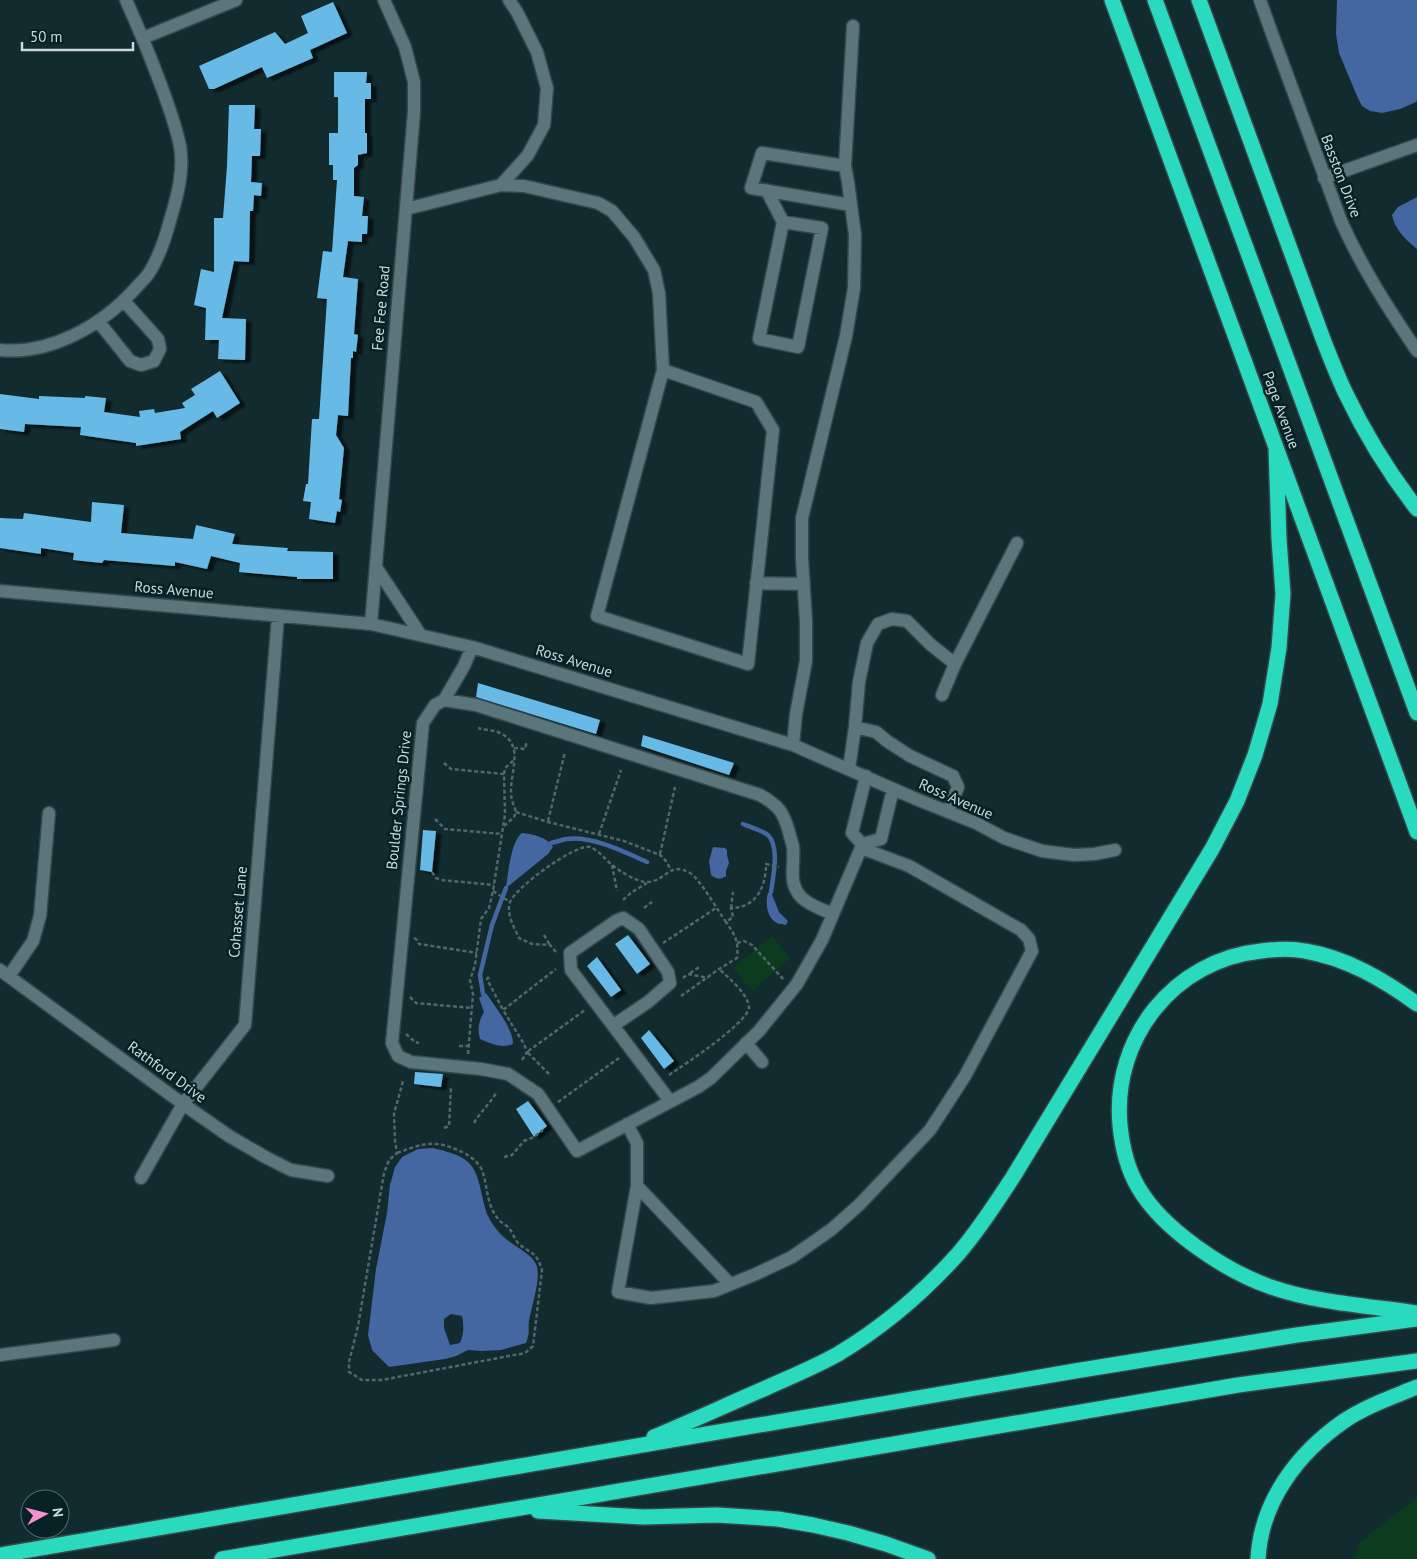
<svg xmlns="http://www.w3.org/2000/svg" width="1417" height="1559" viewBox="0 0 1417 1559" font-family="'PT Sans',sans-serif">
  <defs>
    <filter id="shadow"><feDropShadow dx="5.5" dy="3" stdDeviation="1" flood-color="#0009"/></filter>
  </defs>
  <rect width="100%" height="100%" fill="#112b2f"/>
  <!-- green -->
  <path fill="#0d3b1d" d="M772 936 790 958 752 991 733 968Z
    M1417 1497V1559H1355L1359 1543Z"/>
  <!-- water -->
  <path fill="#4466a1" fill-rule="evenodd" d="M1337 0H1417V100L1416 102 1400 109 1382 113 1370 111 1362 106 1357 96 1339 53 1336 34Z
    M1417 197V249C1406 240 1395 230 1392 215L1398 207Z
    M522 833C533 834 547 837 553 847L548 854 506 888C508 874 511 841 522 833Z
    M713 847 725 848 727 850V855L729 863 726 871V876C720 880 716 879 711 875L709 861Z
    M771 892 779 912 788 921 786 925C783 924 780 925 777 923 767 918 765 903 768 893Z
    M486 993C495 1007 513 1028 513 1044 501 1049 490 1043 480 1039 477 1029 479 1020 484 1012L479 998Z
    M433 1148C445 1151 459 1154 468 1162 481 1174 481 1200 488 1216 493 1226 501 1236 510 1242 518 1248 532 1255 536 1264 542 1278 531 1307 529 1321 528 1331 530 1333 526 1343L501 1350 481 1351 468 1350 456 1356 445 1359 389 1367 372 1350 368 1335 376 1269 387 1213 390 1185 395 1167 402 1157 418 1149ZM451 1314 462 1316C464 1326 464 1334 460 1343L450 1345 444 1328V1319Z"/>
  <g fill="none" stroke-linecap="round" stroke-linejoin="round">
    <!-- stream -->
    <path stroke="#4466a1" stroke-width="4.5" d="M743 824C750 827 762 830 768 835 780 847 773 877 771 892
      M551 843C556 842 561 840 566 839 593 836 623 851 647 862
      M483 994 480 975 492 925 506 888"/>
  </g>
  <!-- building -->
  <path fill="#67bae6" filter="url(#shadow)" d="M333 2 347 33 310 50 313 58 267 78 262 67 214 89H209L199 66 275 32 285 44 308 33 301 16Z
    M334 72H367L366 83H371V99H365V133H367V153L358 155V165L354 168V196L364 197 362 216H368L367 234H362V242L348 241 343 277 358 279 354 334 358 335 356 352 353 351V358H351L348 416 338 415 336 435 344 448 339 499 342 500 340 512 337 511 335 523 309 519 311 502 303 501 306 484H308L312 419H319L327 299 317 298 323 251 332 252 337 180H333V165H329V133H338V97H334Z
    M229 105H255L254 129H261L260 156H252L251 182 262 183 261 196 254 195 253 211H250L249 262 234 261 222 318 246 319 245 360 218 359 219 340H205L206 308 194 305 201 269 214 272V218H223L227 166Z
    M220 371 240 403 217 418 213 411 180 432 181 439 136 446V443L80 435 81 427 25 424 24 432 0 429V394L39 399V396L85 398V396L106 398 104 412 140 417 139 411 154 409 155 413 185 408 182 403 195 395 191 389Z
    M92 502 124 505 121 533 193 539 196 525 235 534 232 544 288 548 287 551 333 552V579H297V577L239 572 240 563 211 556 207 569 175 562V566L104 560 102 563 73 560 74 553 41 548V554L0 548V518L23 519 24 513 91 522Z
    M478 683 600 720 596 734 476 697Z
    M643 735 734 763 729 775 641 746Z
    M423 830 436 831 432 872 420 870Z
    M628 935 650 964 637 974 615 944Z
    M597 957 621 990 611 997 587 966Z
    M649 1030 674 1061 664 1069 641 1038Z
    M415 1072 443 1074 441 1087 414 1084Z
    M528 1101 547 1126 534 1137 516 1109Z"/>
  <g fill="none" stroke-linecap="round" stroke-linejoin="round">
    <!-- minor casing -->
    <g stroke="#35474a" stroke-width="15">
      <path id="minor" d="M1260 0 1271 31 1341 221C1362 268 1388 308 1417 351
        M143 38 236 0
        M845 166 853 26
        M1324 178 1417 145
        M501 185 528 155 544 125 547 88 537 52 517 12 509 0
        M767 191 783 222 759 339 798 347 822 228 783 222
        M406 209 501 185 524 186 598 203 612 211 634 237 654 270 659 293 663 370 597 616 748 664 773 430 756 402 663 370
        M98 321 130 361 141 365 154 361 160 349 158 339 124 301
        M0 350C50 355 101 326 134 290 139 284 145 279 149 273 160 256 166 236 171 217 178 194 184 170 180 146 176 126 169 107 162 88 151 58 139 29 126 0
        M376 567 420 634
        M756 583 803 584
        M0 591 371 624 472 647 793 745 916 799 976 823 1004 838 1042 851 1074 855 1094 854 1115 850
        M371 624 414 112V82L405 47 384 0
        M942 695 955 664 1017 543
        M444 700 464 666 472 647
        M855 727 876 732 887 741 910 756 953 776 958 787 948 812
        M793 745 796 714 806 661V621L802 559V518L846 336 854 288 855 235 848 182 845 166 762 153 751 188 851 205
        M849 769 855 727 859 682 867 643 878 624 892 619 907 621 930 644 955 664
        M862 844 852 833 866 776
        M862 844 881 839 893 789
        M833 914C823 910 811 906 802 898 787 883 795 866 793 847 792 842 790 837 789 832 783 811 779 806 760 795L476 705 444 700 435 705 423 723 392 1043 398 1056 411 1062 481 1069 508 1074 538 1094 577 1151 698 1087 711 1078 759 1031 797 984 822 940 861 848 862 844
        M0 970 183 1104 229 1136 267 1158 291 1170 328 1176
        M9 976 33 941 40 916 49 813
        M614 1025 648 1002 670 983 668 972 639 929 623 918 616 921 570 953 571 970 670 1101
        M746 1043 762 1062
        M627 1124 637 1143V1186
        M141 1178 183 1104 245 1025 278 616
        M730 1284 637 1186 618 1292 651 1298 714 1291 756 1274 792 1257 832 1229 860 1204 930 1130 965 1076 1032 951 1029 939 1021 930 909 866 861 848
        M0 1355 114 1340"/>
    </g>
    <!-- highway casing -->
    <g stroke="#35474a" stroke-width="18">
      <path id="highway" d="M1112 0 1417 832
        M1155 0 1417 713
        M1199 0 1323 339C1330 357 1337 375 1345 392 1365 434 1389 473 1417 509
        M1417 1004C1384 980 1347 958 1305 951 1291 948 1276 949 1261 951 1174 960 1112 1038 1120 1125 1122 1146 1127 1168 1138 1187 1162 1229 1225 1271 1271 1287 1317 1303 1369 1306 1417 1313
        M654 1437C692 1421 729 1404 766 1388 790 1377 815 1367 838 1354 883 1327 923 1293 958 1254 979 1230 996 1203 1013 1177L1212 849 1237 801 1255 755 1270 704 1279 648 1283 594 1279 539 1276 448
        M538 1511 643 1517 717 1515 778 1519 813 1525 848 1533 886 1544 928 1559
        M0 1555 1075 1371 1297 1335 1417 1319
        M222 1559 1238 1385 1417 1361
        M1258 1559C1261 1501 1298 1453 1344 1421 1366 1406 1393 1397 1417 1387"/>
    </g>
    <!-- path -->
    <path stroke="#51676b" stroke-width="2.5" stroke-dasharray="4 2.5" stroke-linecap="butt" d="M514 748 525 749 527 741
      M444 763 451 769 504 774 505 815 503 826
      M504 774 505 768 514 760
      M516 812 548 822 624 841 660 855 666 861 671 870
      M435 819 445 829 502 834
      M548 821 565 752
      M599 834 621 770
      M660 854 675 787
      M612 865 617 891
      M432 872 436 878 441 880 494 885
      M493 891 510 902
      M623 900 632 892 647 883
      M644 908 652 902
      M731 908 733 892
      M544 935 550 945
      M414 938 417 940 419 944 477 953
      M663 943 716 908
      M737 943 744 941 752 945 784 980
      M556 952 550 945 532 944 519 938C514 927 506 914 510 902 515 888 576 843 590 847 598 850 605 859 611 864 619 871 638 883 648 882 666 881 669 861 690 873 700 879 718 911 726 922L733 917 731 908C756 908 766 887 766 864L779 867
      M690 973 701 966
      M489 977 487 979 503 1010
      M683 978 688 974 708 978
      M681 996 719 969 737 958C739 942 735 935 726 922
      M410 997 416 1003 472 1008
      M406 1034 415 1042 419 1043
      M459 1046H469
      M468 1054 473 994 470 980 475 965 481 919 489 908 493 891 503 827 514 817 516 812C514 805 511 800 511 793 510 773 524 746 502 734 495 730 485 730 478 728
      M522 1060 527 1052 524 1044 503 1010 556 969
      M549 1074 527 1052 585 1010
      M669 1075C684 1065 746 1024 749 1008 750 996 727 976 719 969
      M558 1102 619 1058
      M474 1123C480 1112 490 1104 496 1093
      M444 1128 449 1126 451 1087
      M397 1153C427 1142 436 1139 466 1154 472 1158 479 1163 482 1170 488 1187 486 1205 499 1220 501 1223 505 1224 508 1227 512 1231 514 1238 518 1243 531 1255 536 1250 542 1270L533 1346 525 1353 382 1380H362L349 1372V1362L358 1326 384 1173 389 1160 397 1153 395 1141 394 1114 403 1081
      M504 1157 512 1155 524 1141 534 1137 543 1130"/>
    <!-- minor -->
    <use href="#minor" stroke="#5a767a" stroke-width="12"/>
    <!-- highway -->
    <use href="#highway" stroke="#29dabe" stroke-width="15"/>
  </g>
  <g text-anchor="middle" stroke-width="5" stroke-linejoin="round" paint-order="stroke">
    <!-- street labels -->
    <g font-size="15" fill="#cad9db" stroke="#072225">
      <text transform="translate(1341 176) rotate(69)" y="5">Basston Drive</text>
      <text transform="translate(381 308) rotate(-85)" y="5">Fee Fee Road</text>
      <text transform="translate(1281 410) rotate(70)" y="5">Page Avenue</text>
      <text transform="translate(174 590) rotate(5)" y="5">Ross Avenue</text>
      <text transform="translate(574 661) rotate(17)" y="5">Ross Avenue</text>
      <text transform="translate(956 799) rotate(24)" y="5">Ross Avenue</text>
      <text transform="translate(399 800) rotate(-84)" y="5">Boulder Springs Drive</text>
      <text transform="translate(238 912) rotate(-85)" y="5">Cohasset Lane</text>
      <text transform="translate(167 1072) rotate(36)" y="5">Rathford Drive</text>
    </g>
  </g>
  <!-- north arrow -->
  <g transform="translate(45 1514) rotate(83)"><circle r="24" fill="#072225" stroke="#556b6e"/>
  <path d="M0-4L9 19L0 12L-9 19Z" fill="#f790ce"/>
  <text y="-8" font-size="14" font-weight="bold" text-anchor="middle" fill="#cad9db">N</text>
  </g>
  <!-- scale -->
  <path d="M22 42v8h111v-8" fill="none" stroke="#cad9db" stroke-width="2.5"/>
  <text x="30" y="42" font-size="15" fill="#cad9db" stroke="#072225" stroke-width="4" paint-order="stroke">50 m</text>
</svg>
